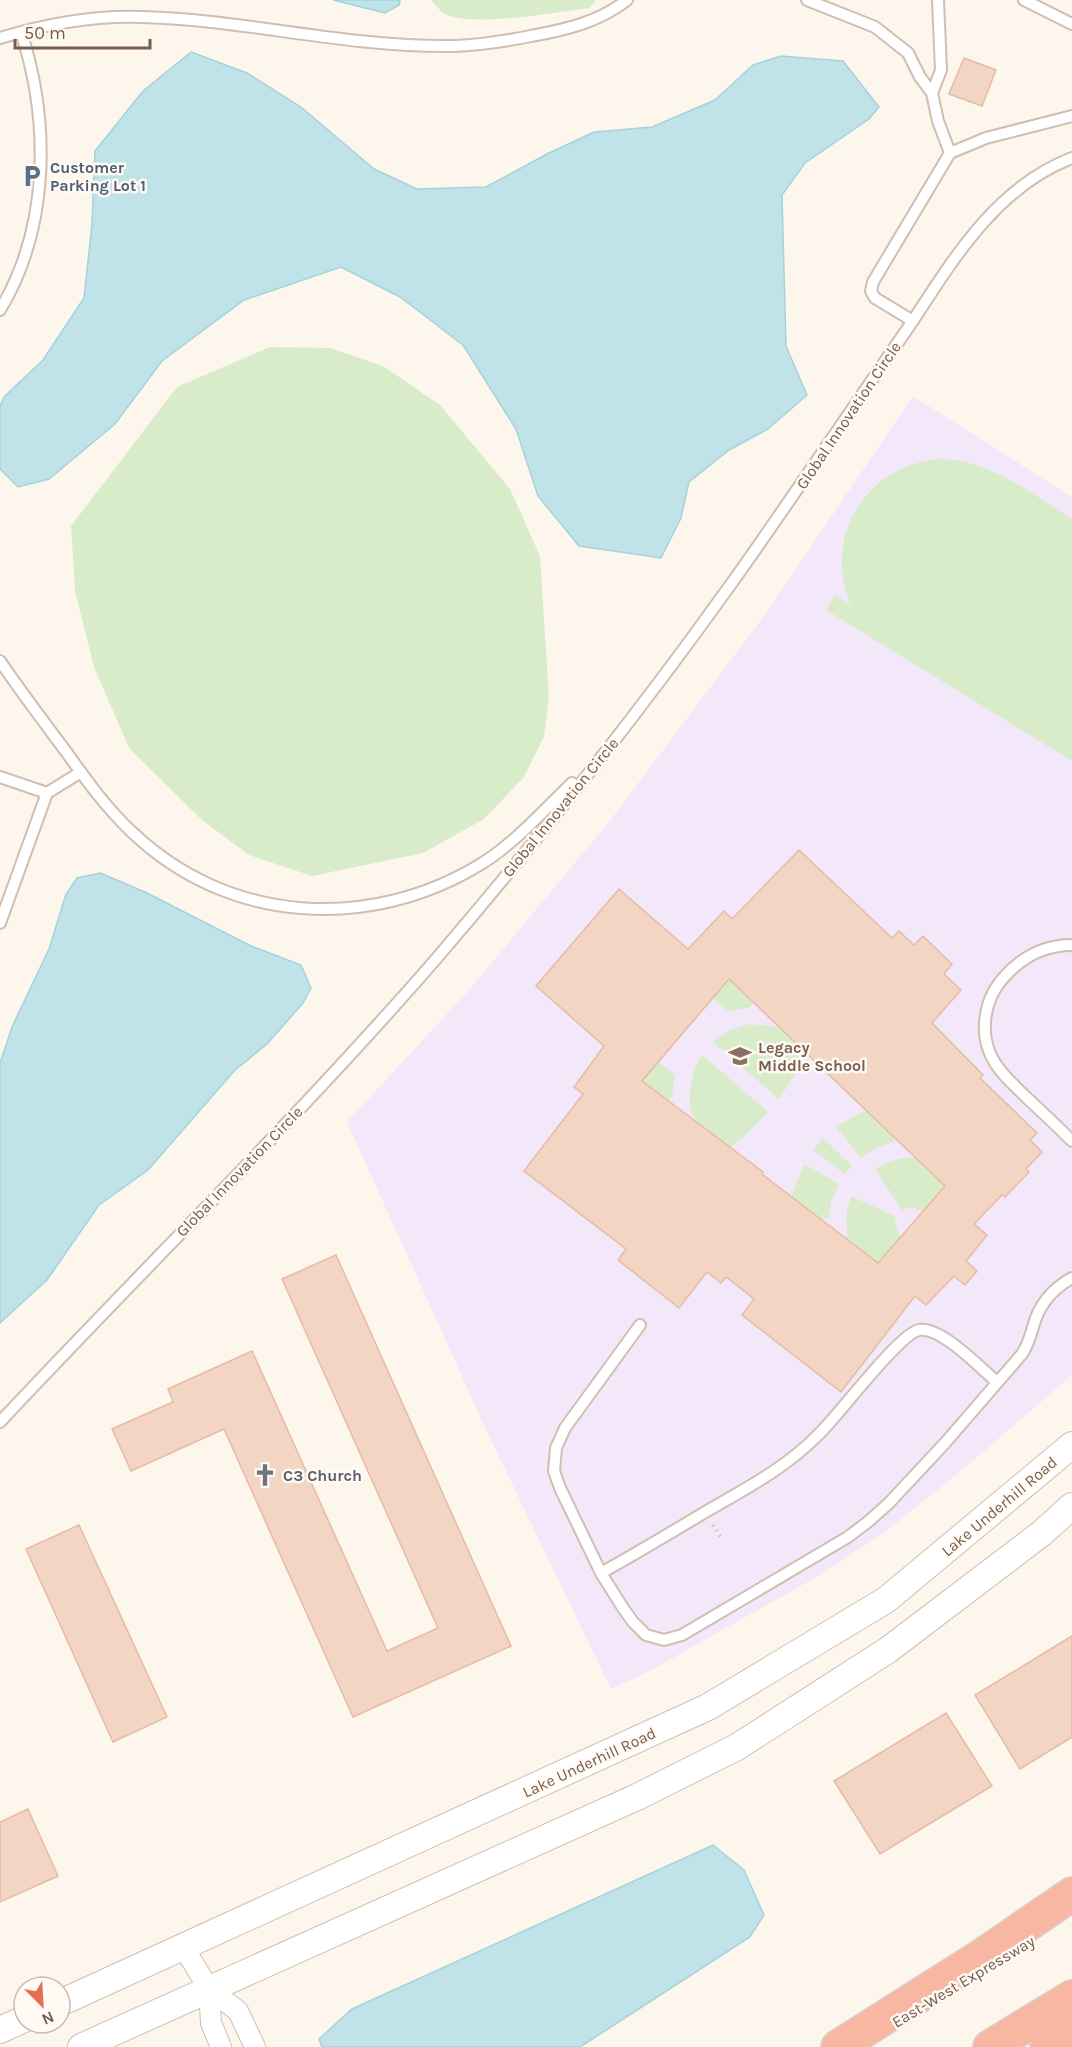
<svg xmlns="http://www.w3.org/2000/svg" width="1072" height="2047" viewBox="0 0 1072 2047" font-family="Karla,sans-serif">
  <rect width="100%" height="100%" fill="#fdf6ec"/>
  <!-- education -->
  <path fill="#f3e8fa" d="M913 396 1072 497V1375L969 1464 884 1533 820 1575 646 1673 611 1689 488 1434 347 1122 470 989 609 822 764 616Z"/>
  <!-- green -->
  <path fill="#d8ecc9" d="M431 0H596L590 8C555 12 479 27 448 15 441 13 436 5 431 0Z
    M270 347 330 348 383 366 440 405 510 489 540 556 549 698 544 736 524 777 484 819 423 853 312 876 249 855 202 820 129 748 94 667 75 591 71 526 177 387Z
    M940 459C990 459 1031 494 1072 519V761L826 610 835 595 850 604C823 535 866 465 940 459Z
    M729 979 753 1003 750 1007 729 1012 713 998Z
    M749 1024 778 1027 808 1055 779 1099 713 1042 730 1030Z
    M702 1055 768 1112 749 1132 729 1148C719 1141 706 1133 698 1124 683 1107 691 1072 702 1055Z
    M658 1061 675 1075 672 1097 668 1101 642 1081Z
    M864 1111 869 1113 893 1136 894 1142 878 1147 861 1158 836 1127Z
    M823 1138 852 1166 845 1174 813 1150Z
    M903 1158H916L945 1186 923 1212 912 1207 902 1210 875 1169 888 1162Z
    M804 1164 839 1184 831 1202 828 1219H820L791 1197Z
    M851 1196 896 1217 895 1226 901 1237 878 1263 847 1239 846 1214Z"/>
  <!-- water -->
  <path fill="#bfe3e8" stroke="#a5d3da" stroke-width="1.5" d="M333 0H400L399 5 385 13Z
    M191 52 247 73 301 107 374 169 417 189 486 187 547 154 594 132 652 127 715 100 753 65 781 56 843 61 879 107 869 119 805 163 782 195 786 346 807 395 768 429 729 450 689 482 681 518 661 558 579 546 538 496 516 429 463 345 400 297 341 267 244 300 162 361 115 424 49 479 18 487 0 469V406L4 397 43 360 84 298 92 224 95 151 143 91Z
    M100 873 145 892 251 946 301 965 311 988 303 1003 267 1044 235 1070 148 1170 99 1205 47 1280 0 1323V1063L12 1027 49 949 66 894 77 878Z
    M713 1845 744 1870 764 1915 750 1937 580 2047H322L319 2039 352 2009Z"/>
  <!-- building -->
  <path fill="#f3d5c3" stroke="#e6bba3" stroke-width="1.5" fill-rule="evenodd" d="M964 58 996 70 982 106 949 94Z
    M799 850 892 938 899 931 914 945 923 936 952 964 944 974 961 990 932 1023 983 1075 980 1078 1037 1133 1030 1140 1042 1152 1026 1169 1029 1172 1005 1197 1002 1195 974 1224 987 1235 966 1261 977 1271 965 1285 954 1276 926 1305 915 1296 841 1392 742 1315 754 1299 726 1277 721 1283 707 1272 679 1308 618 1260 626 1249 524 1171 583 1094 574 1087 604 1046 536 986 619 889 688 949 724 911 732 919ZM729 979 945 1186 878 1263 762 1174 763 1172 642 1081Z
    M336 1255 511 1646 353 1717 224 1429 131 1471 112 1429 173 1402 168 1389 252 1351 387 1651 438 1628 282 1279Z
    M79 1525 167 1717 113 1742 26 1549Z
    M1072 1636V1737L1020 1769 975 1695Z
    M946 1713 992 1786 880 1854 834 1781Z
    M28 1809 58 1876 0 1902V1822Z"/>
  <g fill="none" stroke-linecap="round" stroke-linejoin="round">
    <!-- service casing -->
    <g stroke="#d1beb0" stroke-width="14">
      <path id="service" d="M807 0 875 27 908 53 920 77 932 93 941 70 938 0
        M1024 0 1072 24
        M0 38C46 24 95 15 143 17 247 20 350 48 454 46 480 45 506 41 531 36 565 30 599 22 627 0
        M950 153 986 138 1072 116
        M0 310C50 227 50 121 21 32
        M913 321 875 298 871 291 873 282 950 153 938 121 932 93
        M0 661C21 692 44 722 67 753 87 781 107 809 133 833 229 924 370 932 481 864 515 843 543 811 572 783
        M0 777 47 793
        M0 923 47 793 81 772
        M1072 945C1046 945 1025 955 1007 974 984 997 977 1034 995 1063 1003 1076 1015 1086 1026 1097 1041 1111 1057 1126 1072 1141
        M640 1325 565 1428 556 1448 554 1471 560 1488 601 1573 623 1608 633 1622 646 1635 664 1640 682 1635 848 1537 869 1521 889 1503 945 1443 1022 1354C1028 1345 1030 1337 1033 1327 1039 1304 1052 1289 1072 1278
        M0 1422C145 1267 297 1119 436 959 537 841 635 718 726 591 770 530 812 467 855 405 875 375 896 346 916 316 957 253 999 186 1072 158
        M601 1573C637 1553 672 1532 707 1511 747 1488 787 1467 819 1434 839 1415 899 1334 919 1330 941 1326 980 1368 997 1382"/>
    </g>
    <!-- minor casing -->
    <g stroke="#d1beb0" stroke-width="22">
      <path id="minor" d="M184 1948 209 1989 238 2011 255 2047
        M209 1989 211 2023 221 2047"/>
    </g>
    <!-- tertiary casing -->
    <g stroke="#d1beb0" stroke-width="28">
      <path id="tertiary" d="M60 2003 708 1707 886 1600 1072 1445
        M0 2030 24 2019
        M81 2047 637 1797 737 1747 888 1650 1042 1533 1072 1506"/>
    </g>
    <!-- motorway casing -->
    <g stroke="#dad1cd" stroke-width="36">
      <path id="motorway" d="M838 2047 977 1959 1072 1894
        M990 2047 1072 1997
        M1047 2047 1072 2033"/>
    </g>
    <!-- path -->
    <path stroke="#d9b8a5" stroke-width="3" stroke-dasharray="1.5 4.5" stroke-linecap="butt" d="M713 1525 722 1539"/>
    <!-- service -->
    <use href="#service" stroke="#fff" stroke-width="10"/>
    <!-- minor -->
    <use href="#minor" stroke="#fff" stroke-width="20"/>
    <!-- tertiary -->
    <use href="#tertiary" stroke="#fff" stroke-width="26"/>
    <!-- motorway -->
    <use href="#motorway" stroke="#f7b7a3" stroke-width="33"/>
  </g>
  <!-- icons -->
  <defs>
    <g id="parking-bare" transform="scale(1.8)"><path d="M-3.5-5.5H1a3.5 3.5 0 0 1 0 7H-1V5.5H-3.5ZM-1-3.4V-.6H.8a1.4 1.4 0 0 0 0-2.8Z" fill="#5c6f8a" stroke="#fffaf3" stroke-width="2.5" paint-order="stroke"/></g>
    <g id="school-bare" transform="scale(1.8)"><path d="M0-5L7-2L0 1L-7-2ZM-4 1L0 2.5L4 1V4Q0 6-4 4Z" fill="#8d6e63" stroke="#fffaf3" stroke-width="2.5" paint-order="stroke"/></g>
    <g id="church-bare" transform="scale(1.8)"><path d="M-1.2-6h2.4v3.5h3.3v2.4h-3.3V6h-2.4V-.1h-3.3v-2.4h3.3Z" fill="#6b7280" stroke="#fffaf3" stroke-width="2.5" paint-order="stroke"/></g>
  </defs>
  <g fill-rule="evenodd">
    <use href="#parking-bare" x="32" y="176"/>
    <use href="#school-bare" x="740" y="1056"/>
    <use href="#church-bare" x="265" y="1475"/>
  </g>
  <g text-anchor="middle" stroke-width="5" stroke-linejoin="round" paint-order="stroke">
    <!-- service labels -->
    <g font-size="16" font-weight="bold" fill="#4e5e75" stroke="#fffaf3" text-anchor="start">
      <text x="50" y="173">Customer<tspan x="50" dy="18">Parking Lot 1</tspan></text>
    </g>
    <!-- street labels -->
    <g font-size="16" fill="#7a5c4d" stroke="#fffaf3">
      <text transform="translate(848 415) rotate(-56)" y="6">Global Innovation Circle</text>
      <text transform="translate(560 807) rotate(-51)" y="6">Global Innovation Circle</text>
      <text transform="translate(239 1171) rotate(-46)" y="6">Global Innovation Circle</text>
      <text transform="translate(999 1506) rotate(-40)" y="6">Lake Underhill Road</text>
      <text transform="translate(589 1762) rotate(-25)" y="6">Lake Underhill Road</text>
      <text transform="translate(963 1981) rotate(-31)" y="6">East-West Expressway</text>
    </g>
    <!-- education labels -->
    <g font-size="16" font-weight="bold" fill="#785e54" stroke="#fffaf3" text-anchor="start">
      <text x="758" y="1053">Legacy<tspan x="758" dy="18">Middle School</tspan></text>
    </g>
    <!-- worship labels -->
    <g font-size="16" font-weight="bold" fill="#5b616d" stroke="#fffaf3" text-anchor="start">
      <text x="283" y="1481">C3 Church</text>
    </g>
  </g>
  <!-- north arrow -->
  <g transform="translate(42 2005) rotate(156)"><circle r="28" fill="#fffaf3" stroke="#cabbb1" stroke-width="1.5"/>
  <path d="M0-4.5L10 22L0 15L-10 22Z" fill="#e76f51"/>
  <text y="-9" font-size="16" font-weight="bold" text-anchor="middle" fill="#7a5c4d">N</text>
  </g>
  <!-- scale -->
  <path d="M15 39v9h135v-9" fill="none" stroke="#7a5c4d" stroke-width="3"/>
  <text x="24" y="39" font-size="18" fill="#7a5c4d" stroke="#fffaf3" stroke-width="4.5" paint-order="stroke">50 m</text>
</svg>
